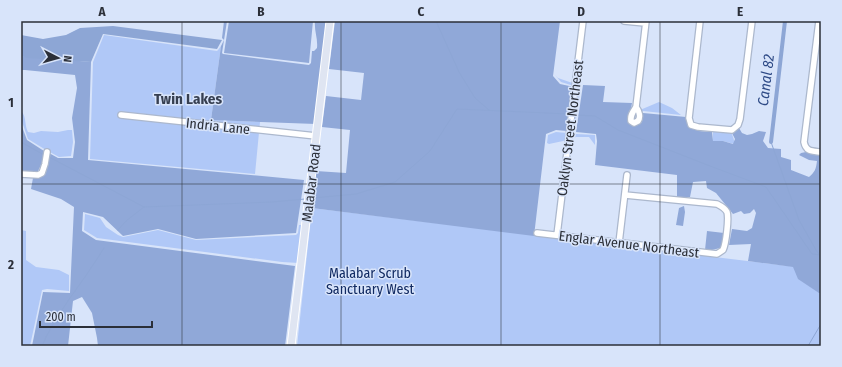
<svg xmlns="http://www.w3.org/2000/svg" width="842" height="367" viewBox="0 0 842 367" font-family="'Fira Sans Condensed',sans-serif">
  <rect width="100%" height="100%" fill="#d8e4fa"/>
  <!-- green -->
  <path fill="#b0c8f7" d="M104 35 217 51 218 50 221 46 211 120 260 122 255 174 90 159 93 62Z
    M555 75 558 78 581 86 574 132 576 134 595 135V145L589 137H576L563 141 549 144 547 143 548 135 556 132 567 133 574 86 561 82Z
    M659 102 672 108 681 115 643 111 641 113 640 110Z
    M21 111C27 117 24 125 28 132L34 133 41 131 58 132 68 130H72L73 142 71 156 59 157 48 151 44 171 38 174 44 164 46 150 28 139 21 119Z
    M713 131H732C731 136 735 138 734 144L723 141H713Z
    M312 208 821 270V346H297Z
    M85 214 100 218 106 227 118 235 123 237 158 230 196 240 296 235 298 233 299 225H304L299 263 282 262 97 238 84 230Z
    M21 230 26 231V260L36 267 59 270 69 275V291L47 289 42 290 30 346H21Z"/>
  <!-- forest -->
  <path fill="#90a8d8" d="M224 21H227L222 53 223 54 309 65 311 63 312 51H314L317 48C318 38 314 31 315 21H328L316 124 211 120 221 46 224 40 222 38Z
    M229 21H313L309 63 224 53Z
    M335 21H560L553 76 560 84 574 87 567 131 556 130 546 134 534 236 312 208 316 171 346 173 350 130 322 127 326 96 361 100 364 73 329 69Z
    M21 56 91 62 88 160 304 180 296 233 196 239 158 229 123 236 103 217 83 212 82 231 96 240 295 266 285 346H98L97 338 92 313 82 297 73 301 68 346H32L43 292 70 293 74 207 61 199 31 189 33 178H39L46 172 49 153 58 158H73L75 142 72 118 77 88 75 75 25 70H21Z
    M583 85 605 86 603 102 632 103 629 121 630 124 636 126 642 122 643 113 686 117 690 126 699 131 712 132 713 141H723L733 144 735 139 732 133V131L739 128 742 133 747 135 752 134 759 131 766 132 763 141 768 148 781 149V157L791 160V170L809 177C815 172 816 169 817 161L809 160 799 155 801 153 806 152 821 154V293H819L798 279 793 267 748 261 751 244 729 245 732 229 747 231 752 228 756 213 754 209 750 213 744 214 741 211 733 214 716 193 707 188 706 181 693 182 690 197H677V175L595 165 597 141 596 134 576 132Z
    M21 124 27 140 44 151 42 163 37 173 21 172Z
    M684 206 685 212 683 226 676 225 679 208Z
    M707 231 724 233 723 245 720 248 712 250H705Z"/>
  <!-- water -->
  <path fill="#8da6d5" d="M113 26 222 40 217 49 103 34 91 62 28 58 21 56V35L43 39 66 35 80 28Z"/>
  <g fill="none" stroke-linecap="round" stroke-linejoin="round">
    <!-- stream -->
    <path stroke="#8da6d5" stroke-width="1" d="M436 21 459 72 475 98 489 110
      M575 115 595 116 618 130 710 166 766 187 812 254 821 255
      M21 142 44 155
      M771 142 799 220 816 250 821 257
      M49 157 144 207 272 202 305 199
      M313 198 356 194 395 182 430 151 457 109 569 114
      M118 230 126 221 144 207
      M42 346C53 320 71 297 87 274 93 265 99 256 104 248
      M808 346 821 324"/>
    <!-- canal -->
    <path stroke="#8da6d5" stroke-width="4" d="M771 142 785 21"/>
    <!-- minor casing -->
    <g stroke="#acb8cd" stroke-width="8">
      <path id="minor" d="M624 21 645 23
        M700 21 689 118 691 125 698 127 732 130 738 125 740 119 752 21
        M819 21 804 142C806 152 812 151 821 152
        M636 107C639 111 641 117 638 121L634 123 631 121C630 115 633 112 636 107L646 21
        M121 115 316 136
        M21 174 38 175 42 173 45 164 47 152
        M537 233 717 254 723 250C726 244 729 218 727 212 725 208 721 206 717 204L625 195
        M557 235 583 21
        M619 243 627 175"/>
    </g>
    <!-- major casing -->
    <g stroke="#fff" stroke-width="9">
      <path id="major" d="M291 346 330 21"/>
    </g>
    <!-- minor -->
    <use href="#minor" stroke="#fff" stroke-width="5.5"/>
    <!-- major -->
    <use href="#major" stroke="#dfe5f2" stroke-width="7"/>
  </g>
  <!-- grid -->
  <path fill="none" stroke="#2b2f38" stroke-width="1" stroke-opacity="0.55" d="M182 21V346M341 21V346M501 21V346M660 21V346M21 184H821"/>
  <g text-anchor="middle" stroke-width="3" stroke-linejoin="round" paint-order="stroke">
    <!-- street labels -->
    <g font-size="14" fill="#2b2f38" stroke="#d8e4fa">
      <text transform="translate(218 126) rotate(6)" y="5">Indria Lane</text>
      <text transform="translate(570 128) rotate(-83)" y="5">Oaklyn Street Northeast</text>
      <text transform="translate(311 183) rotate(-83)" y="5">Malabar Road</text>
      <text transform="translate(629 244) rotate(7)" y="5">Englar Avenue Northeast</text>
    </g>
    <!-- park labels -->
    <g font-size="14" fill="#112a62" stroke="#d8e4fa">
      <text x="370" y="278">Malabar Scrub<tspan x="370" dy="16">Sanctuary West</tspan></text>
    </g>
    <!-- water labels -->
    <g font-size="15" font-style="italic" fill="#2e4a86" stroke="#d8e4fa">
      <text transform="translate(766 80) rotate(-83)" y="5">Canal 82</text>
    </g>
    <!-- neighbourhood labels -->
    <g font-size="15" font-weight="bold" fill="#363f51" stroke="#d8e4fa">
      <text x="188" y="104">Twin Lakes</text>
    </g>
  </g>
  <!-- border -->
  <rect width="842" height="367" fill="none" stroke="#d8e4fa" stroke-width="44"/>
  <!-- north arrow -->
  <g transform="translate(58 58) rotate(96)" stroke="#d8e4fa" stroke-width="3" paint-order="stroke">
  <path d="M0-3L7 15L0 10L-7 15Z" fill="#2b2f38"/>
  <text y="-6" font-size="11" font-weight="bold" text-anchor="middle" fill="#2b2f38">N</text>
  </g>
  <!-- scale -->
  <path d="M40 321v6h112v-6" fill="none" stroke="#2b2f38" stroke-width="2"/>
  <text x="46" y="321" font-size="12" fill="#2b2f38" stroke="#d8e4fa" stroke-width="3" paint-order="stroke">200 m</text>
  <rect x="22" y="22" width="798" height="323" fill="none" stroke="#2b2f38" stroke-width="1.5"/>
  <g font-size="13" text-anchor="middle" font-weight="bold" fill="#2b2f38">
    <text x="102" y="16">A</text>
    <text x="261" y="16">B</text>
    <text x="421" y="16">C</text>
    <text x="581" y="16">D</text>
    <text x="740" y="16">E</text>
    <text x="11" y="107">1</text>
    <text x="11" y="269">2</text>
  </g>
</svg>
